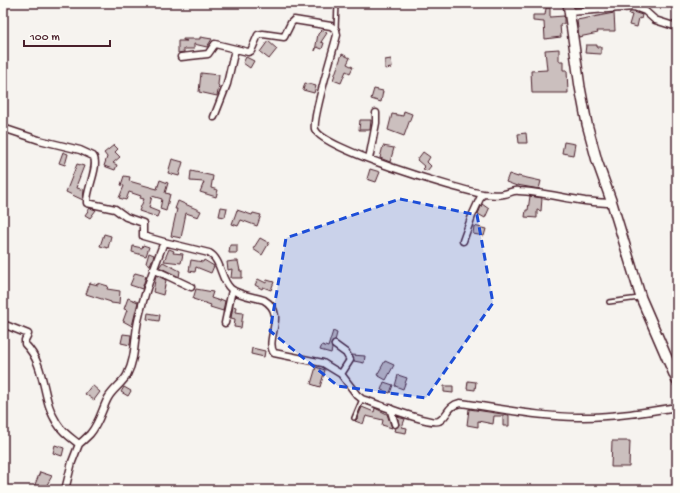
<svg xmlns="http://www.w3.org/2000/svg" width="680" height="493" viewBox="0 0 680 493" font-family="'Gochi Hand',sans-serif">
  <rect width="100%" height="100%" fill="#f6f3ef"/>
  <filter id="ink" filterUnits="userSpaceOnUse"><feTurbulence type="fractalNoise" baseFrequency=".025" numOctaves="2"/><feDisplacementMap in="SourceGraphic" scale="8" xChannelSelector="R" yChannelSelector="G"/><feConvolveMatrix kernelMatrix="1 2 1 2 8 2 1 2 1" color-interpolation-filters="sRGB"/></filter>
  <g filter="url(#ink)">
    <!-- building -->
    <path fill="#cbbfbe" stroke="#4a1f2b" d="M546 8H550V17L564 16V24H560L561 37 545 39 544 22 533 21V15H545Z
      M630 12H633L642 15 641 19 639 18 637 27 629 25 632 15 629 14Z
      M614 13 615 31H597L598 33 579 37 577 20Z
      M322 30 327 33 321 42 324 43 322 49 317 47 315 51 318 34Z
      M200 37 212 39 207 47 194 44V49H184V52L178 53V41H187L183 40V39H200Z
      M268 41 277 49 269 59 260 52Z
      M586 45H597V47H601V54L585 53Z
      M559 49V61H563V70H567L568 93H532L531 71 547 70 545 50Z
      M342 54 350 58 347 64 353 67 350 73 346 71 341 83 333 80Z
      M246 57 254 61 250 68 243 63Z
      M391 59 392 68 385 69V60Z
      M201 73 219 75 218 85 219 86 217 96 199 92Z
      M305 83 316 86 314 93 303 90Z
      M374 89 383 91 381 102 371 99Z
      M404 111 412 114 404 136 388 130 392 114 403 116Z
      M360 120H371L370 130H359Z
      M526 133 527 143H519L518 134Z
      M564 142 575 144 573 155 562 153Z
      M114 145 118 149 115 152 120 157 113 163 117 165 115 170 104 166 107 157 104 153Z
      M383 146 394 148 390 162 380 158Z
      M63 152 68 154 65 165 59 163Z
      M423 152 430 157 427 162 431 166 427 171 423 169 425 167 417 160Z
      M172 159 183 162 179 176 168 173Z
      M77 164 84 166 77 184 78 185 77 188 84 190 83 200 66 192Z
      M370 169 380 172 376 182 367 179Z
      M191 171 213 176 211 188 218 190 216 197 200 192 204 182 190 181Z
      M509 174 518 177V176L541 181 539 189 517 185V186L506 182Z
      M124 176 130 177 129 181 157 189 160 180 168 183 165 193 170 194 166 211 160 209 162 199 152 196 149 208 159 212 157 217 139 211 144 199 140 198 141 196 129 192 126 200 119 198 124 186 121 185Z
      M530 196 542 198 541 211 537 210V218L525 217 526 210H528Z
      M178 201 201 211 198 217 186 213 181 238 171 236 177 209H175Z
      M482 204 489 209 485 218 478 214Z
      M221 207 227 208 225 217 219 216Z
      M90 208 96 210 90 218 85 215Z
      M237 210 252 215 253 213 261 215 257 226 241 220 238 226 232 224Z
      M474 226 486 229 484 236 473 234Z
      M104 234 111 236 108 248 100 246Z
      M260 238 269 243 262 255 253 249Z
      M143 245 149 247 146 256 132 252 133 246 142 248Z
      M230 245H237V253H229Z
      M169 249 174 251 173 253 183 254 181 263 164 261Z
      M149 253 154 255 150 265 146 263Z
      M191 260 203 262 204 260 214 266 211 273 196 267 195 272 189 271Z
      M234 261H238L240 271H242V278H231L232 269 228 270 227 262Z
      M163 262 180 271 179 277 159 267Z
      M135 273 146 276 142 289 130 285Z
      M156 275 166 280 163 295 153 292Z
      M258 279 266 283 267 280 274 282 271 290 263 287 262 289 255 285Z
      M90 283 98 285V283L108 286 107 289 120 291 119 304 111 303V302L86 294Z
      M196 289 213 292 211 298 220 301V299L225 301 223 311 210 307 211 305 193 299Z
      M128 298 138 302 132 326 123 321 127 310 124 309Z
      M233 306 236 307 235 312 243 313 241 328 234 327 235 319 231 318Z
      M148 313 160 315 159 321 147 319Z
      M333 331 337 333 335 341 331 344 332 349 331 353 320 350 322 345 328 347Z
      M123 334 131 335 130 345 121 343Z
      M252 348 265 351 264 357 251 354Z
      M352 355 365 356 364 363 354 361Z
      M385 361 394 365 386 380 377 375Z
      M316 367 325 370 320 387 311 384Z
      M398 375 407 378 403 389 395 386Z
      M468 381 476 382 475 390 467 389Z
      M384 382 393 385 390 393 381 390Z
      M92 385 100 392 94 400 85 394Z
      M444 386H453V393L444 392Z
      M124 387 131 391 128 396 121 392Z
      M362 407 374 412 375 408 387 414 392 428 382 425 383 420 366 416 363 424 355 421 357 419Z
      M469 409 509 415V426H503V416H494L493 424 478 421V427L467 425Z
      M397 417 405 419 402 427 407 428 406 433 394 431 395 428 399 425Z
      M612 441H630L629 467H611Z
      M55 445 64 448 62 456 53 453Z
      M40 472 52 476 44 490 34 487Z"/>
    <g fill="none" stroke-linecap="round" stroke-linejoin="round">
      <!-- lane casing -->
      <g stroke="#4a1f2b" stroke-width="6">
        <path id="lane" d="M336 30 337 3
          M609 302 639 298
          M354 418 362 399"/>
      </g>
      <!-- street casing -->
      <g stroke="#4a1f2b" stroke-width="9">
        <path id="street" d="M569 12 634 7 645 11 655 20 677 27
          M181 57 208 54 215 44 248 52 251 51 258 35 263 34 284 37 291 23 294 20 331 26 336 30 337 35C333 51 312 118 315 129 321 149 459 190 483 194 490 194 498 196 504 194 510 193 513 190 519 191 541 192 563 198 585 201 594 202 603 203 612 203
          M214 117 227 84 235 49
          M3 128 39 140 80 150 93 156C100 165 86 190 87 203L115 209 126 217 143 223V236L164 242
          M369 159 376 123V113
          M463 241 472 216 482 194
          M153 269 191 287
          M225 323 232 290
          M3 324 28 334 25 340V344C47 366 41 399 57 423 62 432 71 438 79 444L72 462 65 490
          M335 345 346 353 350 360 341 374
          M390 408 395 424
          M79 444C83 441 87 437 90 434 99 424 102 409 108 398 113 389 123 383 127 375 136 358 134 339 138 321 144 293 154 268 164 242L209 253C222 260 220 280 231 289 238 295 255 297 264 300 288 314 264 339 274 353L323 363 341 374 357 395 362 399C375 403 430 425 439 421 448 416 447 406 460 403 499 408 544 418 583 417 615 417 646 412 677 407"/>
      </g>
      <!-- secondary casing -->
      <g stroke="#4a1f2b" stroke-width="12">
        <path id="secondary" d="M568 3 580 87 587 124 597 161 612 203 641 298 677 381"/>
      </g>
      <!-- lane -->
      <use href="#lane" stroke="#fdfcf7" stroke-width="3"/>
      <!-- street -->
      <use href="#street" stroke="#fdfcf7" stroke-width="6"/>
      <!-- secondary -->
      <use href="#secondary" stroke="#fdfcf7" stroke-width="9"/>
    </g>
  </g>
  <!-- marked area -->
  <path fill="#1d4ed8" fill-opacity="0.2" stroke="#1d4ed8" stroke-width="3" stroke-dasharray="8 5" stroke-linejoin="round" d="M400 199 477 215 493 303 426 398 338 386 270 331 286 238Z"/>
  <!-- margin -->
  <rect width="680" height="493" fill="none" stroke="#fdfcf7" stroke-width="16"/>
  <rect x="8" y="8" width="664" height="477" fill="none" stroke="#4a1f2b" stroke-width="1.5" filter="url(#ink)"/>
  <!-- scale -->
  <path d="M24 40v6h86v-6" fill="none" stroke="#4a1f2b" stroke-width="2"/>
  <text x="30" y="40" font-size="12" fill="#4a1f2b" stroke="#fdfcf7" stroke-width="3" paint-order="stroke">100 m</text>
</svg>
